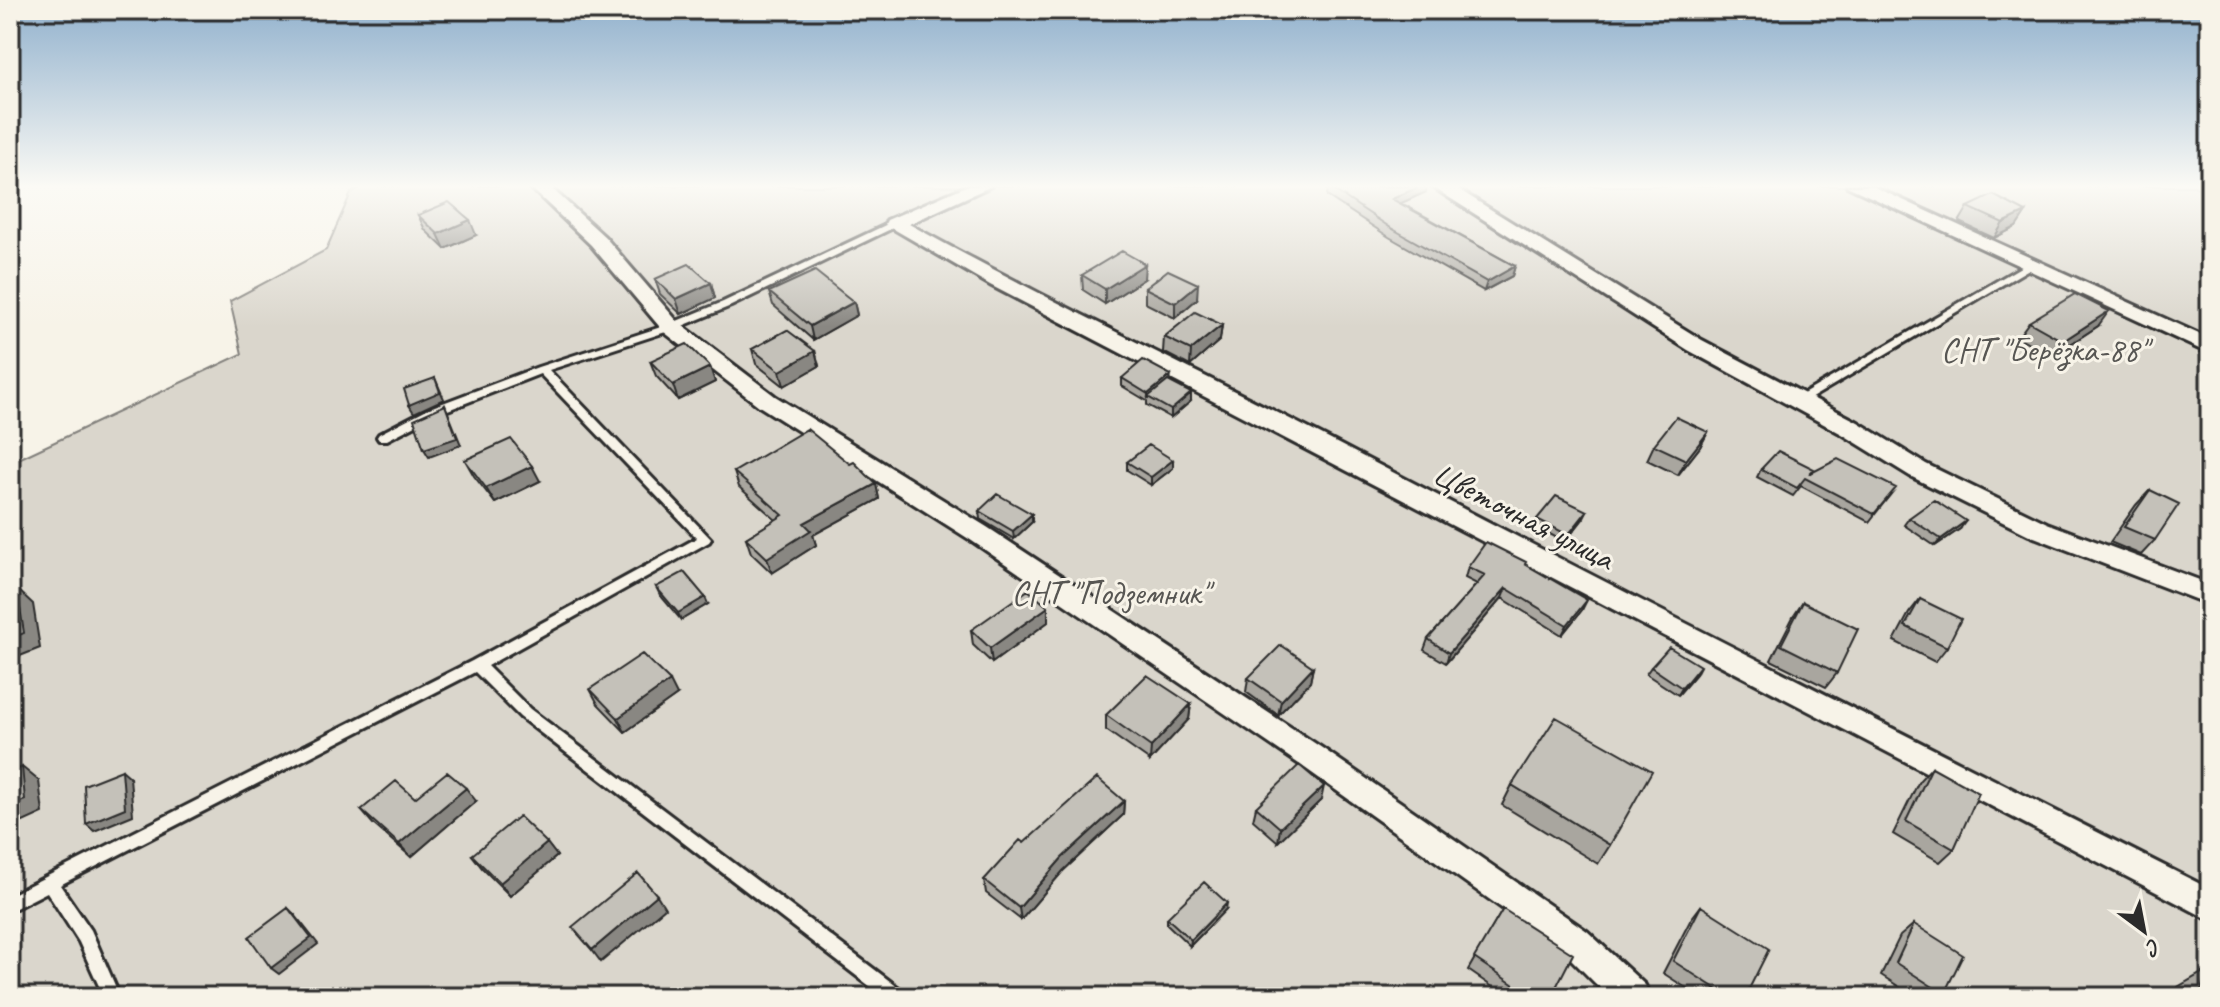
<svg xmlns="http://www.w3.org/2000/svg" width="2220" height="1007" viewBox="0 0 2220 1007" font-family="Caveat,sans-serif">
  <rect width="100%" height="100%" fill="#f7f3e8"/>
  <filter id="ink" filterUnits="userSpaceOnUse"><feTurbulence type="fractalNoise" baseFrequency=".0125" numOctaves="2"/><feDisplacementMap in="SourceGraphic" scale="16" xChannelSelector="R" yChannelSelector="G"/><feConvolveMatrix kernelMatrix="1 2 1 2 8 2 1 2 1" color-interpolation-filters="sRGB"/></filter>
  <g filter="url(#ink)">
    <!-- green -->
    <path fill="#dad6cc" stroke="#82807c" stroke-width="2" d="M363 186H2194L2210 195V997H10V463L242 354 230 301 326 250 351 193Z"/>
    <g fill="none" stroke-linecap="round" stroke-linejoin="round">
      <!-- service casing -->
      <g stroke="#2b2b2b" stroke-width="6">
        <path id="service" d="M894 221 899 224 897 226 731 306 675 329 549 370 711 539 709 542 487 666 530 709 903 991 905 997H884L520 717 475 672 60 885 91 930 120 997H104L79 942 47 892 10 911V895L472 661 697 538 540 374 435 415 387 440H379L377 437 379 434 427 409 538 367 667 325 723 302Z
          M2031 261 2034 262V266L1803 403H1795L1793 400Z"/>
      </g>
      <!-- minor casing -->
      <g stroke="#2b2b2b" stroke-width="6">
        <path id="minor" d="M529 186H549L605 237 678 322 775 396 987 527 1322 748 1587 931 1645 985 1650 997H1609L1565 953 1302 766 969 539 759 406 664 332 591 245Z
          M966 186H991L909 224C1046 300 1188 366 1327 438 1620 591 1915 740 2210 889V920L990 285 885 224 887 220Z
          M1431 186H1453L1702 340 1858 422 1926 464 2047 523 2210 584V605L2029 535 1910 476 1842 434 1688 350Z
          M1847 186H1872L2210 339V354Z"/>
      </g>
      <!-- service -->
      <use href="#service" fill="#f7f3e8" fill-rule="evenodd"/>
      <!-- minor -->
      <use href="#minor" fill="#f7f3e8" fill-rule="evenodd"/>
    </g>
    <!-- wall -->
    <path fill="#a9a69f" stroke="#2b2b2b" stroke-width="2" d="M1328 186 1426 192 1401 203 1515 266 1512 276 1484 291 1389 237 1327 196Z
      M1968 207 2026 212 2016 227 1994 238 1959 222Z
      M418 215 476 235 445 249 425 230Z
      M1082 275 1144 279 1105 304 1083 290Z
      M655 279 711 283 715 298 681 314 660 294Z
      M1145 288 1197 299 1175 318 1145 303Z
      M769 292 854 302 857 315 813 340 773 305Z
      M2029 322 2098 326 2052 356 2018 337Z
      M1222 325 1220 340 1190 366 1163 352 1164 337Z
      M752 349 815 351 819 366 784 386 756 364Z
      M650 361 710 367 715 382 678 400 656 376Z
      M1122 378 1170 382 1191 401 1171 418 1147 405V401L1122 386Z
      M1708 432 1700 447 1678 475 1647 460 1654 445Z
      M465 460 540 481 495 503 474 476Z
      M1173 460V468L1151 485 1127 470V462Z
      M850 464 876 484 879 499 813 535 816 545 772 573 751 553 746 538 776 520 739 487 734 472Z
      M1761 469 1811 473 1890 495 1869 522 1801 486 1793 496 1757 477Z
      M2150 490 2155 540 2141 555 2110 542 2136 505Z
      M979 511 1032 522 1014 539 980 519Z
      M1909 518 1960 529 1935 546 1904 525Z
      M1537 519H1583L1565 542 1534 526Z
      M1525 564 1582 610 1562 635 1502 598 1446 663 1424 650 1428 639 1477 584 1465 578 1468 567Z
      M656 587 708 604 681 620 660 595Z
      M1920 599 1947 647 1935 662 1894 641 1909 613Z
      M1803 602 1837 673 1826 687 1771 660 1793 617Z
      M1048 607V622L992 663 973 645 971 630Z
      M1313 667 1310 682 1278 715 1246 692 1248 678Z
      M1651 667 1696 674 1678 695 1646 674Z
      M590 689 677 695 625 732 598 704Z
      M1191 704 1189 719 1150 761 1106 730V715Z
      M1932 767 1954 849 1940 862 1893 834 1919 781Z
      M1512 785 1610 845 1598 864 1502 805Z
      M2210 792V808L2205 805Z
      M415 798 476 801 411 857 373 824 361 810Z
      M1321 800 1278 842 1253 820 1256 807Z
      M1124 801 1123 815 1063 871 1021 920 986 893 984 880 1024 843Z
      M547 843 557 856 510 896 482 868 472 855Z
      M1701 906 1745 997H1700L1663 973 1691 919Z
      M1226 909 1190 946 1167 924V918Z
      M1503 909 1551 997H1507L1468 970Z
      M1914 924 1944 994 1940 997H1915L1881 975 1900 936Z
      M2207 970 2210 997H2175L2178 987Z"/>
    <!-- shaded-wall -->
    <path fill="#898782" stroke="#2b2b2b" stroke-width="2" d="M1420 186H1427L1426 192 1390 208 1392 199Z
      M2026 212 2016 227 1994 238 2003 223Z
      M470 220 476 235 445 249 438 234Z
      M1145 264 1144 279 1105 304V289Z
      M1515 266 1512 276 1484 291 1487 282Z
      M711 283 715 298 681 314 676 299Z
      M1198 284 1197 299 1175 318V303Z
      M854 302 857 315 813 340 810 326Z
      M2109 311 2098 326 2052 356 2063 341Z
      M1222 325 1220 340 1190 366 1191 350Z
      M815 351 819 366 784 386 780 371Z
      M710 367 715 382 678 400 673 385Z
      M1171 375 1170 382 1148 398V394Z
      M435 378 444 399 414 413 409 405Z
      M1191 393V401L1171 418V410Z
      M445 405 461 445 429 457 424 449Z
      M1708 432 1700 447 1678 475 1686 460Z
      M1173 460V468L1151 485V477Z
      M532 466 540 481 495 503 486 488Z
      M876 484 879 499 813 535 816 545 772 573 767 558 804 523Z
      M1587 511 1583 519 1565 542 1568 535Z
      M1032 514V522L1014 539 1013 531Z
      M1966 521 1960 529 1935 546 1941 539Z
      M1506 588 1502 598 1446 663 1449 653Z
      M17 589 33 604 40 648 10 660V639Z
      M705 597 708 604 681 620 678 613Z
      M1587 600 1582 610 1562 635 1567 625Z
      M1048 607V622L992 663 990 648Z
      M1700 666 1696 674 1678 695 1682 688Z
      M1313 667 1310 682 1278 715 1281 701Z
      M670 681 677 695 625 732 618 718Z
      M1191 704 1189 719 1150 761 1151 747Z
      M22 767 39 781 43 813 10 828V806Z
      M122 770 130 777 133 815 94 831 86 824Z
      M1324 786 1321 800 1278 842 1280 828Z
      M466 788 476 801 411 857 399 844Z
      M1124 801 1123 815 1063 871 1021 920 1019 908 1062 858Z
      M547 843 557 856 510 896 500 883Z
      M657 895 665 908 601 962 592 950Z
      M1227 903 1226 909 1190 946 1191 940Z
      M288 908 295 915 318 944 279 974 271 968Z"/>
    <!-- building -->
    <path fill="#c4c1b9" stroke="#2b2b2b" stroke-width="2" d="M1328 186H1420L1392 199 1515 266 1487 282 1391 228Z
      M1993 195 2026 212 2003 223 1968 207Z
      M449 202 470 220 438 234 418 215Z
      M1122 251 1145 264 1105 289 1082 275Z
      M689 264 711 283 676 299 655 279Z
      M1168 270 1198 284 1175 303 1145 288Z
      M815 271 854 302 810 326 769 292Z
      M2075 294 2109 311 2063 341 2029 322Z
      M1195 312 1222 325 1191 350 1164 337Z
      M787 330 815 351 780 371 752 349Z
      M687 344 710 367 673 385 650 361Z
      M1143 360 1171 375 1148 394 1122 378Z
      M435 378 440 392 409 405 404 389Z
      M1168 381 1191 393 1171 410 1148 397Z
      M445 405 457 438 424 449 414 419Z
      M1676 417 1708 432 1686 460 1654 445Z
      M807 429 850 464 854 462 876 484 804 523 811 530 767 558 746 538 783 515 734 472Z
      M511 439 532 466 486 488 465 460Z
      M1149 445 1173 460 1151 477 1127 462Z
      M1778 451 1814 469 1809 474 1838 459 1896 488 1874 514 1805 478 1797 488 1761 469Z
      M2150 490 2179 504 2155 540 2124 527Z
      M997 494 1032 514 1013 531 979 511Z
      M1556 496 1587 511 1568 535 1537 519Z
      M1934 500 1966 521 1941 539 1909 518Z
      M1486 542 1526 562 1525 564 1587 600 1567 625 1506 588 1449 653 1428 639 1485 575 1468 567Z
      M684 572 705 597 678 613 656 587Z
      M17 589 24 633 10 639V592Z
      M1028 590 1048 607 990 648 971 630Z
      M1920 599 1961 619 1947 647 1905 626Z
      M1803 602 1858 629 1837 673 1781 645Z
      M1281 645 1313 667 1281 701 1248 678Z
      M1669 647 1700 666 1682 688 1651 667Z
      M642 654 670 681 618 718 590 689Z
      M1147 675 1191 704 1151 747 1106 715Z
      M1556 717 1652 771 1610 845 1512 785Z
      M1299 765 1324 786 1280 828 1256 807Z
      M22 767 25 800 10 806V773Z
      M1932 767 1979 793 1954 849 1906 821Z
      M122 770 125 808 86 824 84 785Z
      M447 772 466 788 399 844 361 810 396 781 415 798Z
      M1097 778 1124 801 1062 858 1019 908 984 880 1020 840 1024 843Z
      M519 816 547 843 500 883 472 855Z
      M638 873 657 895 592 950 572 927Z
      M1204 882 1227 903 1191 940 1167 918Z
      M1701 906 1769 949 1745 997H1729L1673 961Z
      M288 908 311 938 271 968 249 937Z
      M1503 909 1573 954 1551 997H1532L1474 958Z
      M1914 924 1963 955 1944 994 1896 963Z
      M2207 970 2210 971V997H2199Z"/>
  </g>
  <!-- sky -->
  <linearGradient id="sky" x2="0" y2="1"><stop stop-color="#91b1cd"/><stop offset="0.57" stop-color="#fbfaf5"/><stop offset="1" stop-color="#fbfaf5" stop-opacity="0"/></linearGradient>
  <rect width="2220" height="327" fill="url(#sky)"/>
  <g text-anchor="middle" stroke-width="6" stroke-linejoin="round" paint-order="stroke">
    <!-- park labels -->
    <g font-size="34" fill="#575653" stroke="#f7f3e8">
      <text x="2044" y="361">СНТ "Берёзка-88"</text>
      <text x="1110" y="604">СНТ "Подземник"</text>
    </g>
    <!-- street labels -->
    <g font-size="34" fill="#2b2b2b" stroke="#f7f3e8">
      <text transform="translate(1524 515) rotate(27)" y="12">Цветочная улица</text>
    </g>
  </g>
  <!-- margin -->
  <rect width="2220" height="1007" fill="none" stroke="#f7f3e8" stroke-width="40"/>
  <rect x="20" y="20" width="2180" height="967" fill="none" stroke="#2b2b2b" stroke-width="3" filter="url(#ink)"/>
  <!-- north arrow -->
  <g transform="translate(2144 931) rotate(148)" stroke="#f7f3e8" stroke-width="6" paint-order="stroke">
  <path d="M0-6L14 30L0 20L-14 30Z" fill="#2b2b2b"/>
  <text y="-12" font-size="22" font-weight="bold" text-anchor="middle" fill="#2b2b2b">С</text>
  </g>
</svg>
